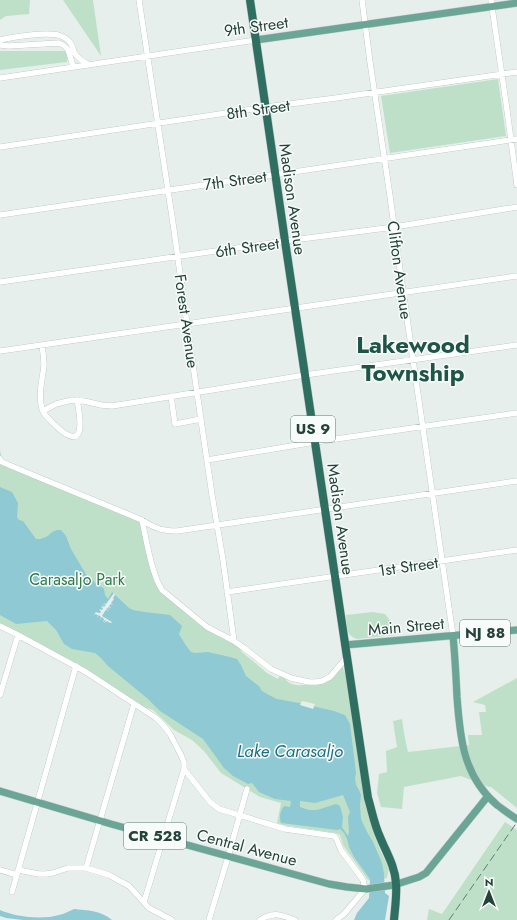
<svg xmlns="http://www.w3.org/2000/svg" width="517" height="920" viewBox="0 0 517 920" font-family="Jost,sans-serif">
  <rect width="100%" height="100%" fill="#e6efeb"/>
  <!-- green -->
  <path fill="#bfe0c8" d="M0 0H30L29 14 6 16 0 20Z
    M63 0H93L101 56Z
    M0 51H66L68 56 67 62 0 70Z
    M498 79 506 136 390 153 381 96Z
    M0 450 3 462 142 520 158 584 206 626 234 641 242 652 267 673 278 679 281 674C284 677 287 682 290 683 294 686 301 685 306 685 322 685 337 682 341 664L346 674 368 807 373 832 381 852 389 868 387 878 372 881 368 880 343 845 340 835 336 833 283 825 277 823 281 803 260 797 221 773 204 751 192 740 174 730 153 710 134 704 86 672 0 626Z
    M373 612 385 614 396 628V635L357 639C345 635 347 626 346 615Z
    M517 678V808L491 787H489L461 776 404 787 402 809 381 807 377 793 379 774 387 772 386 751 397 747 393 721 402 719 405 739 408 752 469 745 468 735H482L479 712H486L485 705 473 702Z
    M505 822 517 830V920H427L429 909 442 914Z"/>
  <!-- water -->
  <path fill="#8ec9d4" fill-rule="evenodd" d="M0 487 12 492 18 503 17 517 19 520 23 521 36 539C39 539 41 539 43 538 51 536 51 529 61 530L66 536 71 549 87 576 91 577 95 583 99 585 104 589 105 595 108 599 112 592 129 608 133 610 145 612 170 615 182 626 179 634 185 644 191 652 195 653 208 652 230 657 237 659 241 665 246 676 259 686 262 691 269 695 277 699 299 703 334 711 342 714 345 715 350 724 356 773 355 778 356 785 359 790 361 795 360 805 361 819 367 832 373 842 382 863 384 874 385 893 389 896 385 920H354L357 913 369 898 370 879 354 857 349 847 347 839 344 833 340 829 338 830 281 823C279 817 280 811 284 806L290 807 291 801 275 799 259 792 252 783 248 784 233 776 224 768 203 739 160 711 148 699 108 666 101 658 95 653 72 649 64 644 56 630 47 621 16 624 0 615ZM343 795 350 812 348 817 349 832 348 836 342 827 343 817 340 806 336 804 317 810H309L300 807V801L315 803Z
    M74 909C87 910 102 911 112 920H23L6 918 0 916V910C16 917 42 920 59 915 64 914 69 911 74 909Z"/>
  <!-- pier -->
  <path fill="#e6efeb" d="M114 593 115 595 113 598 114 599 111 603 113 605 110 604V605L112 606 110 605 109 606 111 608 108 607V608L110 610 107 608 106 609 109 611 106 610 105 611 108 613 105 611 102 616 112 622 111 623 108 622 107 624 108 621H107L104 623 106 620H105L103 622 104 619 102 617 100 620 101 617 100 616 99 619 100 616 99 615 97 618 98 615 95 614 93 616 96 612 99 613H100L101 612 99 609 101 611 99 609 102 610 103 609 100 607 103 609 101 606 104 607H105L102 604 105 606 106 605 103 603 106 604Z
    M302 701 315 704 313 709 300 705Z"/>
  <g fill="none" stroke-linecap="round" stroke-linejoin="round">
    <!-- minor casing -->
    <g stroke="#a8b8b2" stroke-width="6">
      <path id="minor" d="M139 0 174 230 187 324 212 495 223 560 234 641
        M362 0 370 62 390 196 399 263 453 636
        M491 0 506 103 517 185
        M0 40C12 37 50 31 61 36 64 37 67 39 69 41 72 44 73 48 74 52 77 58 82 61 88 64
        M0 45 9 46 59 43C72 48 68 57 74 67
        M0 78 256 40
        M0 147 266 107 336 98 517 72
        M0 215 517 139
        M0 282 285 241 394 227 517 207
        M42 345C43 352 44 359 44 366 42 381 38 395 42 409 44 416 51 421 56 426 86 454 81 420 77 400
        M0 351 517 276
        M171 396 175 424 201 419
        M43 411 56 404 72 400 84 401 101 405 112 406 305 375 517 345
        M0 459 2 462 16 468 142 520C154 528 162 531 177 531L517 481
        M207 460 315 442 517 413
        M142 520C146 539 152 575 162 590L207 627 234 641 244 648 271 669 291 678 309 682H316L322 681 330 677 347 657
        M227 592 517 550
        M0 626 18 635 86 672 156 718 164 726 170 734 181 755 184 762V769L210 802 219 809 285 829 334 836 336 838 341 850 363 880 365 889 344 914 336 920
        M0 695 18 635
        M86 868 134 704
        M0 870 17 875
        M18 870 39 874H46L53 873 68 868H86L109 875 129 886 149 908 172 920
        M12 892 76 666
        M144 902 184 769
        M209 920 228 857 247 789
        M260 920C273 911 282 915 295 920"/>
    </g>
    <!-- major casing -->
    <g stroke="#c2cac8" stroke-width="8">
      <path id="major" d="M256 40 517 3
        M453 636C455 656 456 676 457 697 460 738 463 776 497 805 504 810 510 815 517 819
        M345 645 517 630
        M0 791 111 824 329 884 347 887 366 889 394 885 419 877 426 873 488 796"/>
    </g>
    <!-- highway casing -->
    <g stroke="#c2cac8" stroke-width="9">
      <path id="highway" d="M250 0 285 241 368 798C372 811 374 824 380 837 386 852 395 866 396 883 397 895 395 908 394 920"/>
    </g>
    <!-- minor -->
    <use href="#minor" stroke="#fff" stroke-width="5.5"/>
    <!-- major -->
    <use href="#major" stroke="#6aa596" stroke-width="7"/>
    <!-- highway -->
    <use href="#highway" stroke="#2f6f62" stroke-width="8"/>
    <!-- rail -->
    <path stroke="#5f7d75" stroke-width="1" stroke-dasharray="8 4" stroke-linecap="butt" d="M449 920 517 822"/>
  </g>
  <g text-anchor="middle" stroke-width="3" stroke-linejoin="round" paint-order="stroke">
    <!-- shield labels -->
    <g fill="#f7fbf9" stroke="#637a73" stroke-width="1">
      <rect x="291" y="416" width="44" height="26" rx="3"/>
      <rect x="460" y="620" width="50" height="26" rx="3"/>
      <rect x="124" y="823" width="62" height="26" rx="3"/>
    </g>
    <g font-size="15" font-weight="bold" fill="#24423a">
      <text x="313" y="434">US 9</text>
      <text x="485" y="638">NJ 88</text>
      <text x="155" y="841">CR 528</text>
    </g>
    <!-- street labels -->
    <g font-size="16" fill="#24423a" stroke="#f7fbf9">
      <text transform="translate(256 26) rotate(-8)" y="6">9th Street</text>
      <text transform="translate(258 109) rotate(-8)" y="6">8th Street</text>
      <text transform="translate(235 180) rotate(-8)" y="6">7th Street</text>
      <text transform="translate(293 199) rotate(82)" y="6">Madison Avenue</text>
      <text transform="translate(247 247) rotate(-8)" y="6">6th Street</text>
      <text transform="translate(400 270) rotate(82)" y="6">Clifton Avenue</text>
      <text transform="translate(187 321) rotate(82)" y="6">Forest Avenue</text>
      <text transform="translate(341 519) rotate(82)" y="6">Madison Avenue</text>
      <text transform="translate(408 566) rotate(-8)" y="6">1st Street</text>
      <text transform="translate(406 626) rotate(-5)" y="6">Main Street</text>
      <text transform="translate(247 847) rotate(15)" y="6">Central Avenue</text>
    </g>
    <!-- park labels -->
    <g font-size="16" fill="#2d7a4b" stroke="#f7fbf9">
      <text x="77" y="585">Carasaljo Park</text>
    </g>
    <!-- water labels -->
    <g font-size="17" font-style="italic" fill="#1c6f80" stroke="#f7fbf9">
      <text x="290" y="757">Lake Carasaljo</text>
    </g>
    <!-- town labels -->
    <g font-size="24" font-weight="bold" fill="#1f5548" stroke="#f7fbf9">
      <text x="413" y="353">Lakewood<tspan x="413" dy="28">Township</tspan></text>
    </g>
  </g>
  <!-- north arrow -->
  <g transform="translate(489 892)" stroke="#f7fbf9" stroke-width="3" paint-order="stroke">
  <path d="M0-3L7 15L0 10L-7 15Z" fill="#24423a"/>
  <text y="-6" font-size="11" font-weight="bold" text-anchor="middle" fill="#24423a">N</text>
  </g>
</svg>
